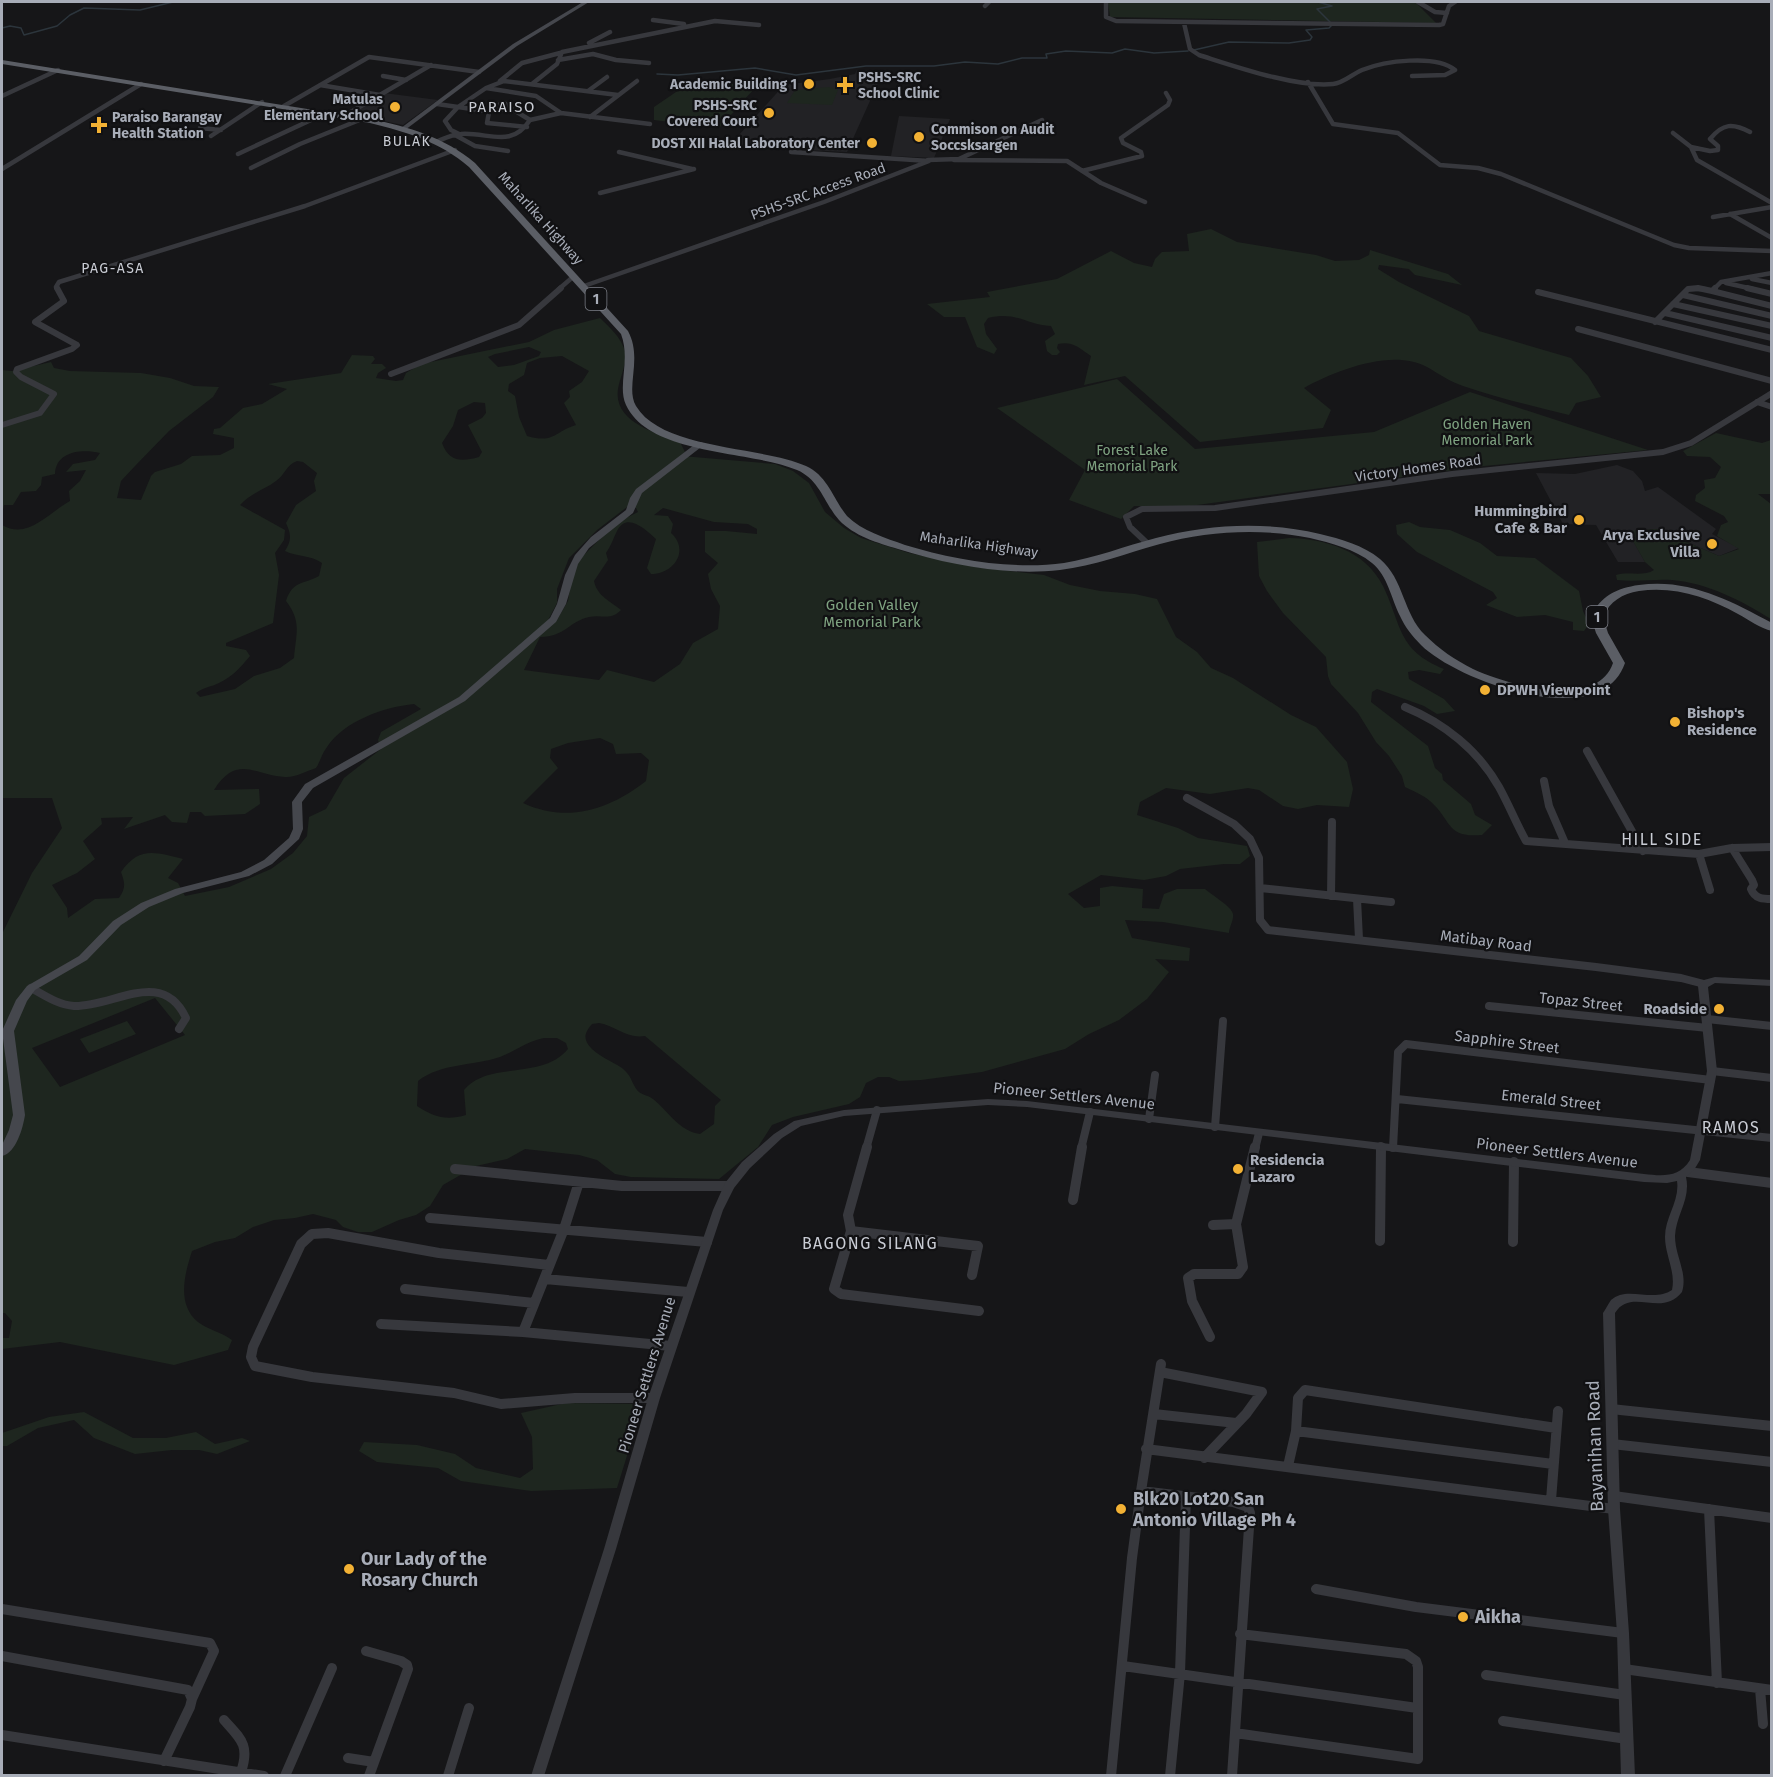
<svg xmlns="http://www.w3.org/2000/svg" width="1773" height="1777" viewBox="0 0 1773 1777" font-family="'Fira Sans',sans-serif">
  <rect width="100%" height="100%" fill="#161618"/>
  <!-- built -->
  <path fill="#222225" d="M857 70 883 72 847 152 729 146 784 85 830 79 855 74Z
    M384 93 438 100 403 125 349 114Z
    M899 116 950 119 934 158 891 156Z
    M1617 465 1633 471 1642 481 1645 491 1658 487 1716 529 1712 534 1739 548 1719 556 1657 529 1628 532 1645 562H1618L1596 525 1563 524 1536 473 1575 474Z"/>
  <!-- green -->
  <path fill="#1e261f" fill-rule="evenodd" d="M1108 2H1415L1436 23 1110 17Z
    M779 79 785 82 759 84 741 103 717 106 741 104 719 128 654 120V107L676 92 685 89Z
    M829 87 838 90 832 105 787 103 795 90Z
    M1211 229 1237 242 1316 255 1335 261 1359 260 1369 255 1370 250 1448 274 1462 285 1415 275 1409 269 1379 265 1378 269 1399 282 1469 316 1479 331 1571 358 1588 376 1601 397 1576 403 1569 415C1534 406 1497 398 1463 386 1449 381 1439 374 1427 367 1392 348 1335 371 1304 388L1331 410 1323 428 1200 442 1125 376 1084 385 1091 356C1079 348 1073 341 1058 344L1057 348 1060 352 1057 355H1052L1047 351 1045 341 1055 334 1051 326C1026 325 1017 311 988 318L984 324 986 334 997 349 994 354 977 347 965 317H944L927 304 990 297 987 292 1057 279 1111 251 1134 263 1152 267 1155 259 1162 252 1189 251 1187 234Z
    M600 318C610 328 622 338 625 352 627 364 620 377 618 389 613 422 656 433 680 442L685 452 682 456 775 464 793 471 809 483 825 512 844 528 861 538 909 553 976 567 1044 575 1070 585 1100 591 1135 594 1157 599 1176 637 1197 652 1211 668 1233 678 1291 715 1316 727 1347 762 1353 789 1349 807 1317 805 1298 809 1283 806 1259 790 1248 788 1210 794 1166 788 1140 802 1137 815 1178 828 1198 838 1247 846 1250 856 1240 864H1224L1180 869 1166 876 1144 880 1101 875 1068 894 1084 908 1100 906V888L1112 886 1143 889 1142 908 1159 909 1164 894 1177 889H1205C1212 895 1232 907 1233 914 1234 920 1229 927 1229 933L1163 922 1125 920 1132 938 1190 948 1189 961 1155 959 1169 972 1147 999 1119 1020 1089 1034 1065 1049 982 1072 921 1080 899 1081 889 1077H878L866 1083 860 1097 849 1104 793 1117 772 1125 758 1147 719 1179 631 1177 615 1174 597 1160 579 1155 525 1149 507 1159 476 1166 443 1185 430 1206 416 1215 399 1220 372 1232H358L343 1227 336 1220 313 1214 295 1218 274 1220 253 1227 235 1238 215 1242 192 1251C185 1273 176 1304 198 1322 207 1329 221 1332 232 1340L228 1350 174 1365 60 1342 2 1349V1338H9L12 1321 5 1313H2V934L32 873 62 828 52 798H2V525C28 540 48 513 70 501L69 491 80 481 86 470 66 472 73 464 95 460 100 453C82 449 56 451 55 474L42 477 41 485 36 491 21 492 13 505H4L2 515V370L12 371 51 362 54 368 70 371 141 373 170 378 194 386 219 387 213 397 169 431 135 466 121 481 117 498 141 500 151 476 155 472 181 464 192 456 220 455 234 448V438L213 434 214 429 220 428 243 408 262 404 287 389 268 384 341 373 352 355 373 356 375 359 371 364H382L386 368 378 373 376 378 396 381 403 380 406 373 421 364 529 342 554 330ZM529 347 541 352 539 356 514 365 498 367 488 357 495 354ZM562 356 589 371 582 382 569 391 570 397 564 403 576 425C555 431 555 444 527 436L519 417 515 396 508 391 509 384 524 375 527 363 540 358ZM474 402 485 403 486 413 482 418 468 425 482 452 479 457C461 462 449 462 442 443L453 426 458 410ZM297 461 303 462 317 473 314 481 316 491 296 505 286 523C291 534 292 540 285 551 297 557 311 555 322 563L319 576C303 585 293 580 286 601 302 622 296 633 294 658L280 668 254 676 235 689 200 697 196 693C204 687 211 687 219 683 232 677 241 667 250 656L246 650 226 646V643L273 623 279 575 275 553 284 540 285 530 240 505C251 493 264 490 276 481 285 475 286 465 297 461ZM627 507 636 508 638 512 616 523 580 559 573 568 568 601 558 618 544 628 557 603V589L569 558 597 530ZM663 508 714 522 748 524 757 529V534L726 531H705V552L718 563 708 574 711 589 720 606 718 629 693 643 680 664 654 682 607 670 599 680 524 670 540 637C565 637 568 622 589 617 601 614 611 621 621 610 610 601 597 596 594 581L608 560 606 553C611 546 613 539 617 531 627 511 646 530 656 539L647 568 651 574C674 574 690 550 671 533L673 524 668 516 654 515ZM414 704 421 709 381 732 378 740 381 749 344 778 326 809 309 817 307 836 293 853 271 869 229 887 185 896 178 883 168 878 183 859C155 852 139 846 121 872 125 883 126 888 119 898L95 899 68 918 67 908 52 885 77 873 95 859 83 841 102 824 101 818 133 817 124 829 165 815 172 822 187 823 190 812H201L205 816 245 814 260 804 259 789 214 790C237 754 254 775 285 777 294 778 307 771 316 768 320 762 322 753 327 747 344 721 384 707 414 704ZM600 738 613 744 616 754 641 753 649 760 646 781C610 809 568 824 523 803L558 768 550 758 551 749 568 743ZM155 998 185 1035 60 1087 32 1048ZM599 1023C616 1026 627 1039 645 1036L721 1100 715 1106 714 1124 700 1134C679 1131 669 1112 653 1099 648 1095 641 1095 637 1090 631 1082 632 1076 622 1068 612 1061 590 1053 586 1040 584 1034 588 1029 592 1024ZM544 1038H557L566 1043 568 1049C541 1081 489 1060 464 1090L466 1115C446 1121 434 1117 417 1106L418 1081C441 1063 473 1066 500 1057 516 1051 527 1041 544 1038Z
    M1117 379 1195 449 1374 432 1470 392 1648 450 1484 466 1190 506H1134L1121 519 1069 500 1085 470 997 408Z
    M1716 433 1762 443 1771 440V494H1758L1771 504V619C1742 601 1708 583 1672 580 1654 579 1635 582 1617 580L1616 575C1628 571 1643 577 1654 570L1645 562 1627 531 1657 529 1719 556 1739 549 1717 536 1721 525 1728 522 1724 516 1695 501 1696 495 1705 488 1704 480 1715 478 1721 467 1710 457 1687 456 1683 451Z
    M1409 522 1420 527 1450 530 1480 543 1497 556 1535 558 1579 591 1583 611 1589 624 1584 631 1573 630V622L1545 615 1517 617 1486 605 1497 598 1493 592 1417 552 1397 534 1396 525Z
    M1289 538C1325 539 1365 550 1383 586 1402 625 1397 650 1444 669L1440 674 1419 670 1408 672 1409 679 1444 699 1455 711 1437 714 1424 706 1377 689 1372 692 1371 702 1428 746 1435 768 1442 774 1443 780 1471 804 1475 815 1492 825 1482 835C1445 838 1453 821 1430 801 1423 795 1413 791 1405 787L1402 776 1389 756 1376 742 1358 713 1331 684 1328 676 1326 657 1283 613 1267 591 1259 576 1257 542Z
    M127 1021 136 1034 89 1053 80 1039Z
    M566 1403 643 1404 617 1488 531 1491 461 1481 438 1468 377 1462 359 1451 364 1442 417 1445 455 1454 476 1468 520 1478 533 1469 532 1437 521 1413Z
    M84 1412 133 1438H166L196 1432 215 1444 242 1438 250 1441 217 1454 199 1450H172L135 1454 94 1438 74 1420 38 1428 7 1446H2V1433L49 1417Z"/>
  <g fill="none" stroke-linecap="round" stroke-linejoin="round">
    <!-- stream -->
    <path stroke="#2c353c" stroke-width="1.5" d="M1318 2 1332 6 1317 9 1330 22
      M2 28 10 26 21 28 24 35 57 26 70 15 84 8 140 10 173 2
      M1194 50 1229 42 1289 43 1310 40 1312 37 1306 30 1329 28 1332 25
      M657 74 678 75 755 68 796 75 866 66H934L965 62 998 64 1022 58H1047L1046 54 1066 51 1112 53 1125 49 1154 53 1188 51"/>
    <!-- minor-far3 -->
    <path stroke="#37383d" stroke-width="4.5" d="M1106 2V17L1116 21 1439 25 1443 24 1449 6 1455 2
      M1418 2 1435 12 1447 13
      M985 6 989 2
      M653 20 684 24
      M1184 23 1190 49 1199 55C1234 66 1297 88 1333 84 1344 83 1352 74 1362 70 1384 61 1436 54 1455 70L1445 75 1412 76
      M589 43 610 32
      M558 60 593 54 616 60 649 63
      M383 76 406 80
      M500 81 522 63 560 53
      M1308 82 1333 124 1398 133 1440 165 1478 168 1501 174 1674 245 1689 248 1772 251
      M532 84 557 64 562 52 715 21 759 25
      M320 85 380 95
      M486 88 504 81 618 95
      M486 88 536 96 561 113 530 120 512 109 485 111 458 107Z
      M588 91 607 77
      M2 96 58 70
      M437 104 458 107
      M284 106 369 57 479 72
      M458 107 445 121 451 130 459 134
      M512 109 503 102 489 112 487 123 527 127
      M561 113 650 124
      M344 116 431 65
      M590 117 637 81
      M200 128 221 130
      M1673 133 1691 147 1697 160 1772 203
      M455 135 475 146 508 151
      M211 136 262 102
      M438 141C445 138 453 134 461 134 489 132 511 149 530 120
      M1691 147 1710 151 1718 150V146L1710 139C1723 123 1733 123 1750 132
      M619 152 692 169
      M238 154 326 113
      M928 160 959 159 1042 120
      M954 160 1067 161 1101 183 1145 202
      M251 168 300 144 362 119
      M2 169 141 84
      M1082 171 1142 156 1141 152 1123 143 1121 138 1168 105 1170 100 1166 93
      M600 193 694 169
      M1730 214 1772 238
      M1713 217 1772 207
      M1752 279 1772 283
      M1726 283 1753 289
      M584 286 824 202 929 161 791 152
      M57 289 56 287 59 282 305 206 455 150
      M559 289 574 276
      M1688 289H1705
      M1714 289 1721 282 1772 273"/>
    <!-- minor-far2 -->
    <path stroke="#37383d" stroke-width="6" d="M1747 288 1772 294
      M1712 291 1772 306
      M1538 292 1772 350
      M1683 295 1772 316
      M1673 304 1772 326
      M1665 313 1772 338
      M1655 322 1688 289 1698 288 1712 291 1715 288
      M1578 329 1772 381
      M391 374 519 325 561 288
      M1757 402 1772 407
      M2 425 40 413 54 394 21 377 16 372 17 369 72 349 77 345 35 322 64 301 57 288
      M1148 544 1130 527 1126 517 1142 509 1215 508 1452 474 1663 452 1691 443 1772 393"/>
    <!-- minor-far1 -->
    <path stroke="#37383d" stroke-width="8" d="M1405 707C1444 723 1478 750 1499 787 1509 805 1516 823 1526 841L1699 854 1732 848 1772 847
      M1587 751 1643 851
      M1544 781 1549 806 1565 843
      M1187 798 1234 824 1250 839 1259 858 1260 920 1268 930 1596 967 1681 978 1704 984
      M1732 848 1752 880 1754 885 1751 889C1755 899 1763 899 1772 899
      M1699 854 1710 890
      M1260 888 1391 902
      M1331 896 1332 822
      M1357 899 1359 939
      M31 988C44 995 58 1005 74 1006 114 1007 162 967 186 1018L179 1029
      M1489 1006 1708 1028
      M1707 1019 1772 1026
      M1712 1071 1772 1078
      M1397 1099 1772 1138
      M1149 1119 1155 1075
      M1215 1127 1223 1021
      M1393 1148 1398 1052 1406 1044 1711 1080
      M866 1149 877 1110
      M1081 1149 1090 1112
      M1255 1149 1259 1133"/>
    <!-- minor -->
    <path stroke="#37383d" stroke-width="10" d="M867 1147 848 1215 851 1231 834 1289 841 1294 979 1311
      M455 1169 622 1186H729
      M1688 1172 1772 1183
      M1073 1200 1082 1147
      M430 1218 707 1242
      M1236 1224 1255 1147
      M851 1231 978 1246 972 1275
      M1380 1241 1381 1147
      M1513 1242 1514 1162
      M549 1265 439 1253 328 1233 312 1234 301 1244 253 1347 251 1357 255 1366 312 1377 454 1393 501 1404 575 1398H654
      M545 1279 688 1292
      M405 1289 534 1303
      M381 1324 523 1332 671 1346
      M523 1332 564 1229 579 1182
      M1210 1337 1192 1301 1188 1278 1194 1274H1238L1243 1267 1236 1224 1213 1225
      M1160 1372 1262 1392 1246 1414 1204 1458
      M1611 1409 1772 1426
      M1154 1414 1236 1423
      M1296 1431 1553 1464
      M1612 1444 1772 1462
      M1146 1449 1614 1509
      M1288 1466 1296 1431 1298 1398 1305 1390 1556 1428
      M1141 1491 1161 1364
      M1614 1496 1772 1518
      M1551 1500 1558 1411
      M1709 1509 1717 1683
      M1316 1589 1416 1607 1623 1633
      M2 1609 210 1643 214 1651 192 1699
      M366 1651 401 1661 407 1665 408 1669 369 1776
      M2 1656 188 1690 192 1699 190 1707 164 1761
      M1123 1666 1417 1708
      M1624 1669 1772 1690
      M1486 1675 1625 1695
      M1760 1689 1763 1724
      M224 1720C241 1739 250 1745 241 1772
      M1503 1721 1627 1739
      M1235 1733 1418 1759V1667L1416 1661 1406 1654 1240 1634
      M2 1735 264 1776
      M348 1758 374 1762
      M285 1776 332 1668
      M448 1776 469 1708
      M1111 1776 1132 1558 1141 1491 1233 1502 1248 1507 1250 1513 1232 1776
      M1170 1776 1180 1673 1186 1497"/>
    <!-- tertiary -->
    <path fill="#37383d" fill-rule="evenodd" d="M1715 977 1772 980V986L1715 983 1708 987 1717 1071 1700 1160 1694 1170 1686 1177C1691 1199 1676 1215 1675 1236 1675 1256 1688 1273 1682 1292 1662 1318 1631 1287 1615 1313L1620 1509 1629 1633 1635 1776H1621L1617 1633 1608 1509 1603 1313C1606 1309 1608 1304 1611 1300 1627 1285 1653 1303 1672 1290 1676 1272 1665 1255 1665 1237 1665 1217 1680 1201 1677 1181L1667 1183 1644 1182 1027 1107 988 1105 844 1116 801 1126 782 1138 750 1168 734 1188 723 1210 660 1398 616 1549 544 1776H531L604 1549 648 1398 713 1210 725 1183 742 1162 774 1134 794 1121 844 1110 988 1099 1027 1101 1644 1174C1662 1176 1679 1178 1690 1160L1707 1071 1698 986 1704 980Z"/>
    <!-- secondary -->
    <path fill="#45474d" fill-rule="evenodd" d="M583 2H589L517 46 405 130H401V128L513 44Z
      M698 442H701L705 444 642 493 633 513 589 548 578 564 566 604 556 622 465 701 313 788 302 802 303 829 299 839 272 864 249 876 183 893 149 907 121 925 87 960 35 990 27 1001 14 1031 25 1115C23 1128 16 1153 2 1156V1145L9 1130 13 1115 2 1031 16 1000 27 986 79 956 113 921 141 903 175 889 241 872 264 860 289 838 293 829 292 802 305 784 459 697 550 618 557 604 565 575 575 555 591 537 626 510 630 498 636 489Z"/>
    <!-- trunk -->
    <path fill="#5b5e65" fill-rule="evenodd" d="M2 60 370 119C409 127 444 137 475 163L628 331C643 359 625 387 636 406 662 450 762 446 806 466 828 476 833 499 847 516 862 531 886 538 905 545 954 560 1013 570 1064 563 1095 558 1125 546 1156 538 1209 524 1266 521 1320 534 1341 539 1363 545 1380 559 1404 579 1403 614 1425 635 1439 649 1455 660 1473 669 1506 684 1596 712 1613 663L1596 633 1591 617C1600 596 1617 588 1639 585 1687 578 1730 600 1772 623V631C1760 628 1749 620 1738 614 1707 597 1675 586 1639 591 1622 594 1610 601 1603 617L1608 633 1625 663C1601 734 1457 681 1421 645 1412 636 1405 627 1400 616 1391 598 1388 576 1372 563 1355 549 1331 543 1310 538 1261 528 1208 531 1160 544 1127 553 1094 566 1060 570 1007 576 949 565 898 549 878 543 854 536 839 520 824 503 820 480 797 470 750 450 650 456 626 405 617 385 631 361 621 334L469 167C440 142 407 132 370 123L2 64Z"/>
  </g>
  <!-- markers -->
  <g fill="#f2b134" stroke="#111113" stroke-width="2">
    <circle cx="809" cy="84" r="6"/>
    <path d="M842 76h6v6h6v6h-6v6h-6v-6h-6v-6h6z"/>
    <circle cx="395" cy="107" r="6"/>
    <circle cx="769" cy="113" r="6"/>
    <path d="M96 116h6v6h6v6h-6v6h-6v-6h-6v-6h6z"/>
    <circle cx="919" cy="137" r="6"/>
    <circle cx="872" cy="143" r="6"/>
    <circle cx="1579" cy="520" r="6"/>
    <circle cx="1712" cy="544" r="6"/>
    <circle cx="1485" cy="690" r="6"/>
    <circle cx="1675" cy="722" r="6"/>
    <circle cx="1719" cy="1009" r="6"/>
    <circle cx="1238" cy="1169" r="6"/>
    <circle cx="1121" cy="1509" r="6"/>
    <circle cx="349" cy="1569" r="6"/>
    <circle cx="1463" cy="1617" r="6"/>
  </g>
  <g text-anchor="middle" stroke-width="4.5" stroke-linejoin="round" paint-order="stroke">
    <!-- far-poi labels -->
    <g font-size="14" font-weight="bold" fill="#a8adb8" stroke="#111113" text-anchor="end">
      <text x="858" y="82" text-anchor="start">PSHS-SRC<tspan x="858" dy="16">School Clinic</tspan></text>
      <text x="797" y="89">Academic Building 1</text>
      <text x="383" y="104">Matulas<tspan x="383" dy="16">Elementary School</tspan></text>
      <text x="757" y="110">PSHS-SRC<tspan x="757" dy="16">Covered Court</tspan></text>
      <text x="112" y="122" text-anchor="start">Paraiso Barangay<tspan x="112" dy="16">Health Station</tspan></text>
      <text x="931" y="134" text-anchor="start">Commison on Audit<tspan x="931" dy="16">Soccsksargen</tspan></text>
      <text x="860" y="148">DOST XII Halal Laboratory Center</text>
    </g>
    <!-- far-neighbourhood labels -->
    <g font-size="14" letter-spacing="1.5" fill="#c9ccd4" stroke="#111113">
      <text x="407" y="146">BULAK</text>
      <text x="113" y="273">PAG-ASA</text>
    </g>
    <!-- far-street labels -->
    <g font-size="14" fill="#a8adb8" stroke="#111113">
      <text transform="translate(818 191) rotate(-20)" y="5">PSHS-SRC Access Road</text>
      <text transform="translate(541 218) rotate(48)" y="5">Maharlika Highway</text>
      <text transform="translate(1418 468) rotate(-8)" y="5">Victory Homes Road</text>
      <text transform="translate(979 544) rotate(8)" y="5">Maharlika Highway</text>
    </g>
    <!-- shield labels -->
    <g fill="#111113" stroke="#7b7e86" stroke-width="1.5">
      <rect x="585.5" y="288" width="21" height="22" rx="4.5"/>
      <rect x="1586.5" y="606" width="21" height="22" rx="4.5"/>
    </g>
    <g font-size="14" font-weight="bold" fill="#a8adb8">
      <text x="596" y="304">1</text>
      <text x="1597" y="622">1</text>
    </g>
    <!-- far-park labels -->
    <g font-size="14" fill="#7fa381" stroke="#111113">
      <text x="1487" y="429">Golden Haven<tspan x="1487" dy="16">Memorial Park</tspan></text>
      <text x="1132" y="455">Forest Lake<tspan x="1132" dy="16">Memorial Park</tspan></text>
    </g>
    <!-- far-quarter labels -->
    <g font-size="15" letter-spacing="1.5" fill="#c9ccd4" stroke="#111113">
      <text x="502" y="112">PARAISO</text>
    </g>
    <!-- poi labels -->
    <g font-size="15" font-weight="bold" fill="#a8adb8" stroke="#111113" text-anchor="end">
      <text x="1567" y="516">Hummingbird<tspan x="1567" dy="17">Cafe &amp; Bar</tspan></text>
      <text x="1700" y="540">Arya Exclusive<tspan x="1700" dy="17">Villa</tspan></text>
      <text x="1497" y="695" text-anchor="start">DPWH Viewpoint</text>
      <text x="1687" y="718" text-anchor="start">Bishop's<tspan x="1687" dy="17">Residence</tspan></text>
      <text x="1707" y="1014">Roadside</text>
      <text x="1250" y="1165" text-anchor="start">Residencia<tspan x="1250" dy="17">Lazaro</tspan></text>
    </g>
    <!-- park labels -->
    <g font-size="15" fill="#7fa381" stroke="#111113">
      <text x="872" y="610">Golden Valley<tspan x="872" dy="17">Memorial Park</tspan></text>
    </g>
    <!-- street labels -->
    <g font-size="15" fill="#a8adb8" stroke="#111113">
      <text transform="translate(1486 941) rotate(7)" y="5">Matibay Road</text>
      <text transform="translate(1581 1002) rotate(6)" y="5">Topaz Street</text>
      <text transform="translate(1507 1042) rotate(7)" y="5">Sapphire Street</text>
      <text transform="translate(1074 1096) rotate(6)" y="5">Pioneer Settlers Avenue</text>
      <text transform="translate(1551 1100) rotate(6)" y="5">Emerald Street</text>
      <text transform="translate(1557 1153) rotate(7)" y="5">Pioneer Settlers Avenue</text>
      <text transform="translate(647 1375) rotate(-73)" y="5">Pioneer Settlers Avenue</text>
    </g>
    <!-- neighbourhood labels -->
    <g font-size="16" letter-spacing="1.5" fill="#c9ccd4" stroke="#111113">
      <text x="1662" y="845">HILL SIDE</text>
      <text x="1731" y="1133">RAMOS</text>
      <text x="870" y="1249">BAGONG SILANG</text>
    </g>
    <!-- near-street labels -->
    <g font-size="18" fill="#a8adb8" stroke="#111113">
      <text transform="translate(1595 1446) rotate(-92)" y="6">Bayanihan Road</text>
    </g>
    <!-- near-poi labels -->
    <g font-size="18" font-weight="bold" fill="#a8adb8" stroke="#111113" text-anchor="start">
      <text x="1133" y="1505">Blk20 Lot20 San<tspan x="1133" dy="21">Antonio Village Ph 4</tspan></text>
      <text x="361" y="1565">Our Lady of the<tspan x="361" dy="21">Rosary Church</tspan></text>
      <text x="1475" y="1623">Aikha</text>
    </g>
  </g>
  <!-- border -->
  <rect width="1773" height="1777" fill="none" stroke="#a8adb8" stroke-width="6"/>
</svg>
